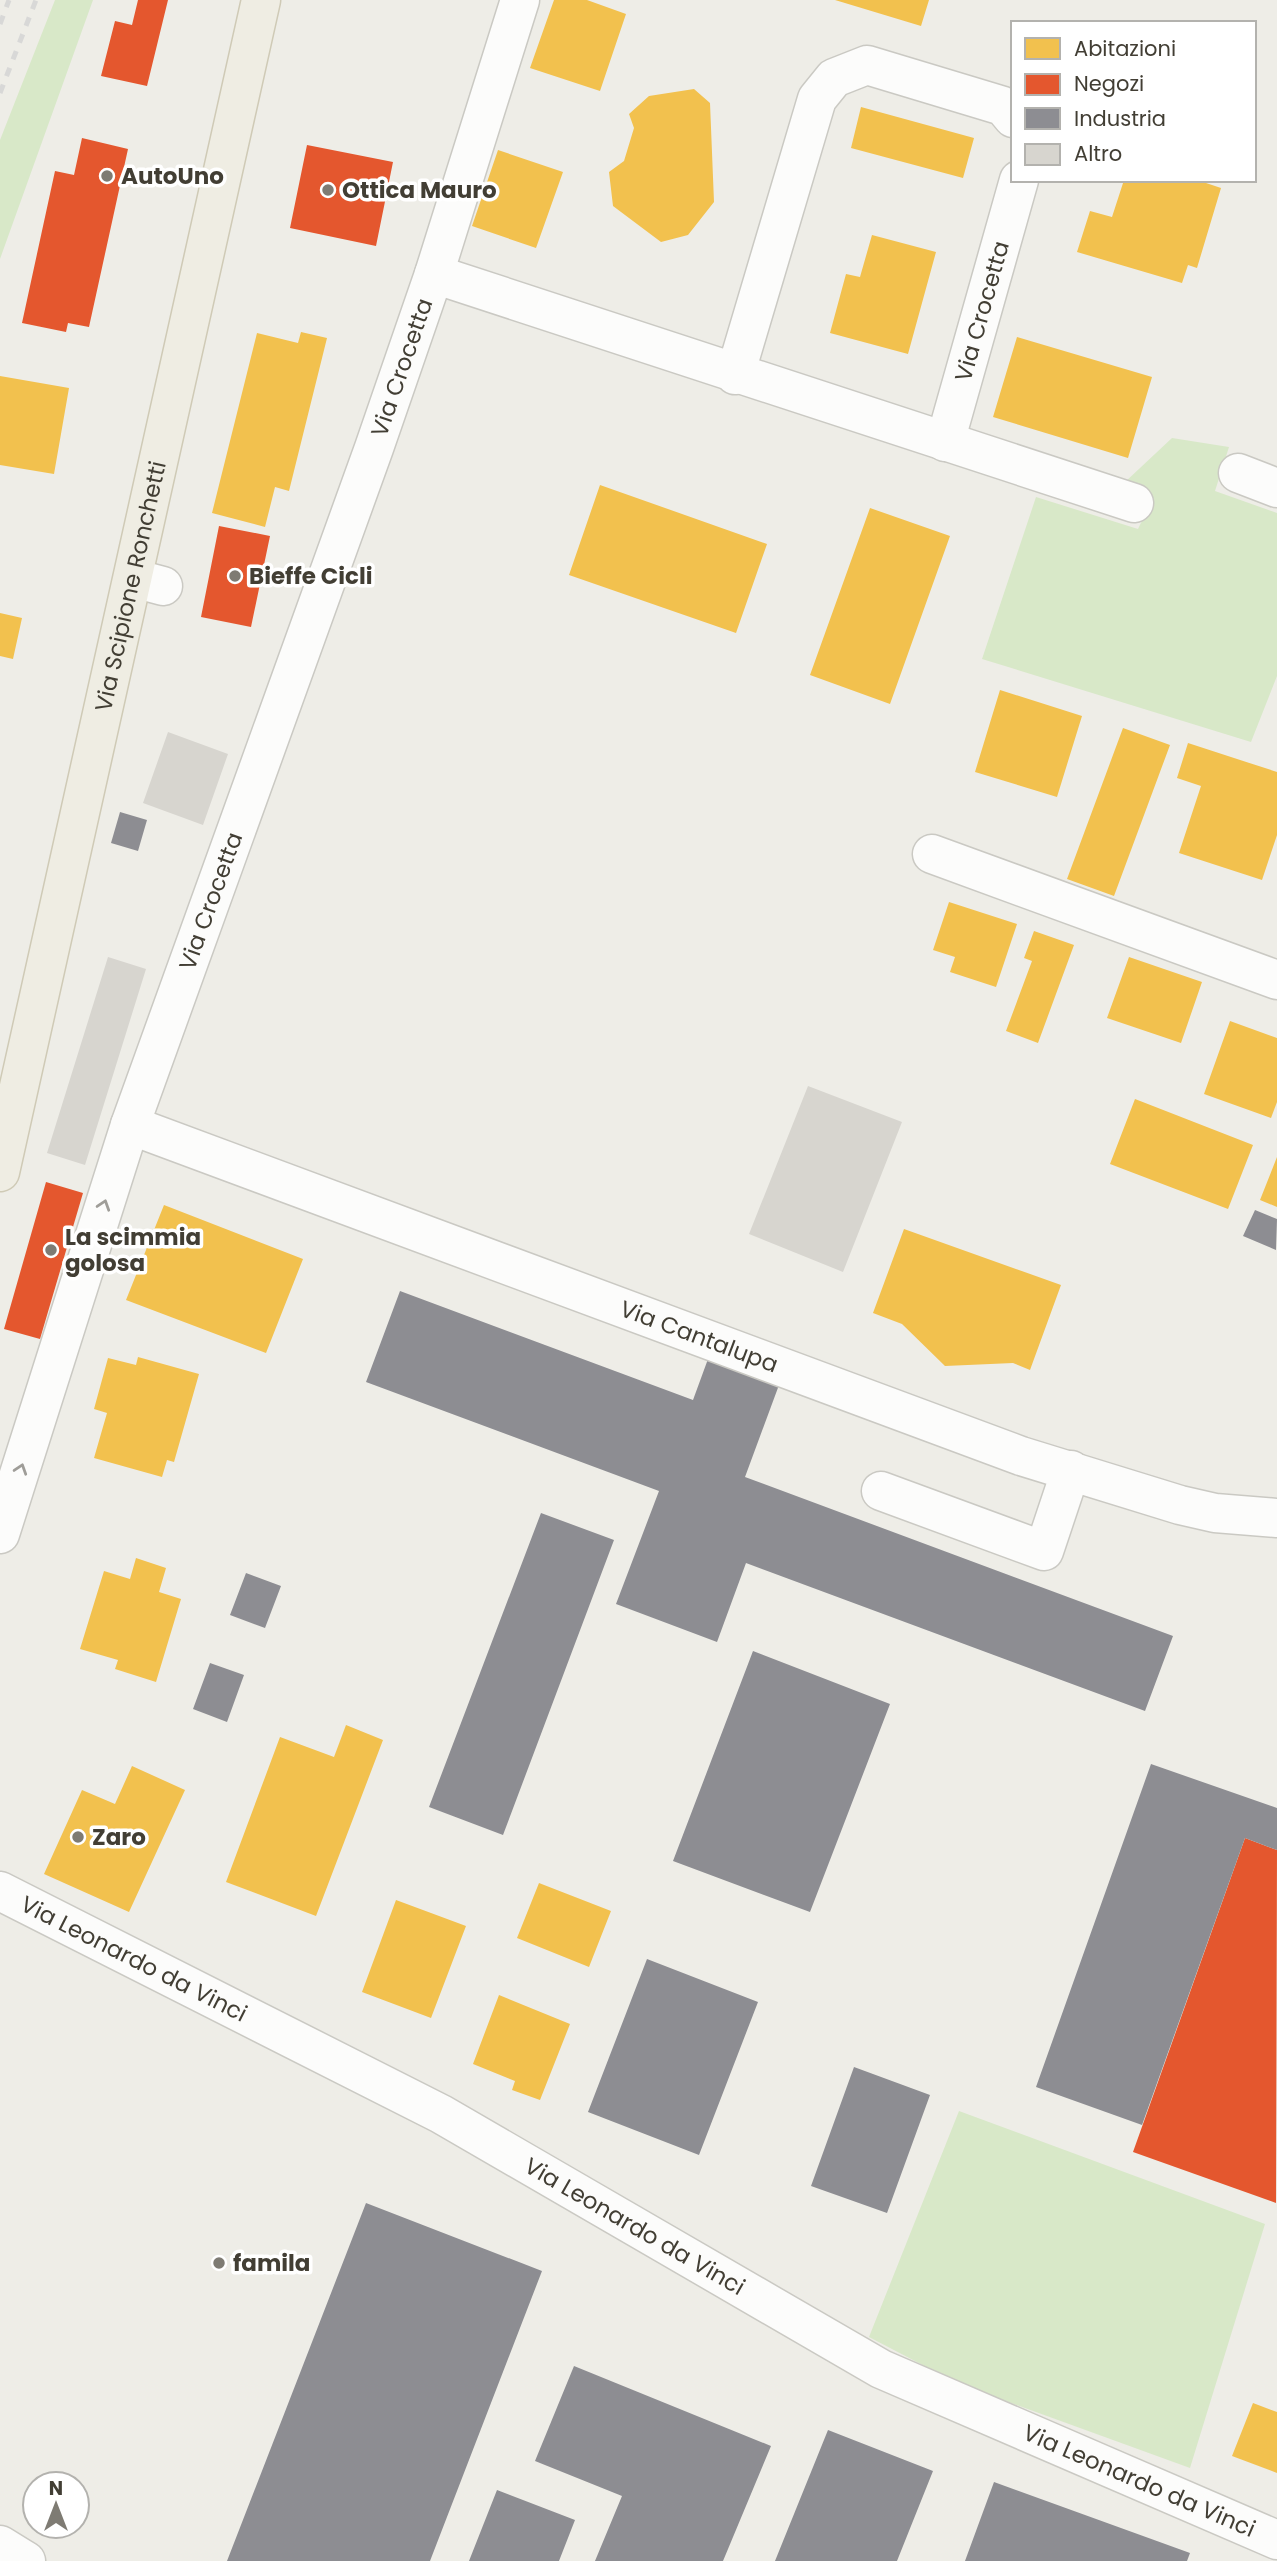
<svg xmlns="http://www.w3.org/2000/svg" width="1277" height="2561" viewBox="0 0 1277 2561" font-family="Poppins,sans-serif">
  <rect width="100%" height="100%" fill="#eeede7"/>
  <!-- green -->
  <path fill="#d8e8c8" d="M55 0H93L0 259V140Z
    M1172 438 1229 447 1215 491 1277 513V676L1251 742 982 659 1036 497 1138 529 1152 500 1124 483Z
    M959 2111 1265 2224 1190 2468 959 2384 869 2337Z"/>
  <!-- homes -->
  <path fill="#f2c14e" d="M554 0H587L626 14 600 91 530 68Z
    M835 0H929L921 26Z
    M694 89 710 103 714 202 688 235 661 242 613 206 609 172 624 161 634 128 629 114 649 96Z
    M861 107 974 138 963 178 851 148Z
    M498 150 563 172 536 248 472 226Z
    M1124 180H1197L1221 188 1197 268 1188 265 1182 283 1077 252 1090 211 1112 217Z
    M872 235 936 252 908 354 830 333 846 274 860 277Z
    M301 332 327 338 289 491 275 487 265 527 212 513 257 333 298 343Z
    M1017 337 1152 377 1128 458 993 417Z
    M0 376 69 388 54 474 0 465Z
    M600 485 767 544 736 633 569 575Z
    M870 508 950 536 890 704 810 675Z
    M0 613 22 618 13 659 0 656Z
    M1000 690 1082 716 1057 797 975 772Z
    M1123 728 1170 745 1114 896 1067 879Z
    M1188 743 1277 772V835L1262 880 1179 853 1201 786 1177 778Z
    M949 902 1017 924 996 987 950 972 955 957 933 950Z
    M1034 931 1074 945 1038 1043 1006 1031 1032 961 1024 958Z
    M1129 957 1202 982 1181 1043 1107 1018Z
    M1230 1021 1277 1038V1102L1271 1118 1204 1094Z
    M1135 1099 1253 1145 1228 1209 1110 1164Z
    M1277 1157V1207L1260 1200Z
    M164 1205 303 1259 266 1353 126 1300Z
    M904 1229 1061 1285 1030 1370 1013 1363 945 1366 902 1324 873 1313Z
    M138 1357 199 1374 174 1462 167 1460 162 1477 94 1458 107 1413 94 1409 108 1358 136 1365Z
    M136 1558 166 1568 159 1592 181 1599 156 1682 115 1669 118 1660 80 1649 104 1571 130 1579Z
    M346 1725 383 1740 316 1916 226 1882 280 1737 334 1757Z
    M132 1766 185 1790 129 1912 44 1874 82 1790 115 1804Z
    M539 1883 611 1911 589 1967 517 1938Z
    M396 1900 466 1926 431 2018 362 1992Z
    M499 1995 570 2024 540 2100 512 2090 515 2081 473 2064Z
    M1253 2403 1277 2412V2473L1232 2456Z"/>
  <!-- shops -->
  <path fill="#e4572e" d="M138 0H168L147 86 101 76 115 21 132 25Z
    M82 138 128 149 89 327 68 323 66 332 22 323 55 171 74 175Z
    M307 145 393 162 376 246 290 228Z
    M219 526 270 536 251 627 201 617Z
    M46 1182 83 1193 40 1339 4 1329Z
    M1245 1838 1277 1850 1276 2203 1133 2152Z"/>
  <!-- industry -->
  <path fill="#8d8d92" d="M120 812 147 820 138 851 111 843Z
    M1255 1210 1277 1219 1276 1250 1243 1236Z
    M400 1291 693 1400 708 1359 779 1385 745 1477 1173 1636 1145 1711 746 1563 717 1642 616 1604 659 1491 366 1382Z
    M541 1513 614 1540 503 1835 429 1807Z
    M246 1573 281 1586 265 1628 230 1615Z
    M753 1651 890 1704 810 1912 673 1861Z
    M210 1663 244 1675 227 1722 193 1709Z
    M1151 1764 1277 1808V1850L1245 1838 1142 2125 1036 2087Z
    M647 1959 758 2002 699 2155 588 2112Z
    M854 2067 930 2095 887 2213 811 2186Z
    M366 2203 542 2271 430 2561H227Z
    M574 2366 771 2446 723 2561H595L622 2496 535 2461Z
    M828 2430 933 2471 897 2561H775Z
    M994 2482 1190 2553 1187 2561H965Z
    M497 2490 575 2520 559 2561H469Z"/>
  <!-- building -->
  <path fill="#d7d5cf" d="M168 732 228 754 203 825 143 803Z
    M108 957 146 969 85 1165 47 1153Z
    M808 1086 902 1122 843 1272 749 1234Z"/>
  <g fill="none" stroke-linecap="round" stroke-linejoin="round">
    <!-- minor casing -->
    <g stroke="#cac9c3" stroke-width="41">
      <g id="minor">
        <path d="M434 274 1134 503"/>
        <path d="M735 375 817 99 834 78 867 65 1003 106 1013 118"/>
        <path id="s1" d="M945 442 1019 180"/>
        <path d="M1238 473 1277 488"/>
        <path d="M133 578 163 586"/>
        <path d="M932 854 1277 980"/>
        <path id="s2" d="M130 1125 1021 1456 1180 1505 1215 1513 1277 1518"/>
        <path d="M881 1491 1044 1551 1071 1470"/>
        <path id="s3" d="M0 1534 130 1125 374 448 434 274 520 0"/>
        <path id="s4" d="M0 1891 441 2114 881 2369 1277 2540"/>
        <path d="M0 2545 26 2561"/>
      </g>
    </g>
    <!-- major casing -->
    <g stroke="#cfcab6" stroke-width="41">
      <g id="major">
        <path id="s5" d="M0 1172 261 0"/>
      </g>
    </g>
    <!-- minor -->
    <use href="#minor" stroke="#fcfcfb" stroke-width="38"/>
    <!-- major -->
    <use href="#major" stroke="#efede3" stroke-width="38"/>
    <!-- rail -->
    <path stroke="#d8d8d7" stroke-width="5" stroke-dasharray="9 9" stroke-linecap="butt" d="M0 24 9 0
      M0 93 36 0"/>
  </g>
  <!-- one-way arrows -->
  <defs><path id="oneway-chevron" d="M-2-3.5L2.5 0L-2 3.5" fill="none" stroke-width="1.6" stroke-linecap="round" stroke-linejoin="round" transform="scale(1.75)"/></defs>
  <g stroke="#9f9d98">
    <use href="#oneway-chevron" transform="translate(104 1205) rotate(-72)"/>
    <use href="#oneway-chevron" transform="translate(21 1469) rotate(-72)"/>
  </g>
  <!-- markers -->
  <g fill="#7e7b73" stroke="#fff" stroke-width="2.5">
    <circle cx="107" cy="176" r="7"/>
    <circle cx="328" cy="190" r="7"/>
    <circle cx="235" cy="576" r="7"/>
    <circle cx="51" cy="1250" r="7"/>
    <circle cx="78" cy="1837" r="7"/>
    <circle cx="219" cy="2263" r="7"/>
  </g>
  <g text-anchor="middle" stroke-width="7" stroke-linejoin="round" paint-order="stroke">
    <!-- poi labels -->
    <g font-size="23" font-weight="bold" fill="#423e34" stroke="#fff" text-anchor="start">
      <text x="121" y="184">AutoUno</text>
      <text x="342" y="198">Ottica Mauro</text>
      <text x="249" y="584">Bieffe Cicli</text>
      <text x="65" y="1245">La scimmia<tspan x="65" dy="26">golosa</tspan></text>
      <text x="92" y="1845">Zaro</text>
      <text x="233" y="2271">famila</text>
    </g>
    <!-- street labels -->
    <g font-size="23" fill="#423e34" stroke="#fff">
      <text dy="8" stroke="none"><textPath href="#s1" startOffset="136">Via Crocetta</textPath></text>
      <text dy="8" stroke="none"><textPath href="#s3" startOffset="1234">Via Crocetta</textPath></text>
      <text dy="8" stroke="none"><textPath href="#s5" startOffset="600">Via Scipione Ronchetti</textPath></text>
      <text dy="8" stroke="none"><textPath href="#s3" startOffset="667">Via Crocetta</textPath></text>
      <text dy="8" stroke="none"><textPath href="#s2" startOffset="607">Via Cantalupa</textPath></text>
      <text dy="8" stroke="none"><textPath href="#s4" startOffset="150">Via Leonardo da Vinci</textPath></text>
      <text dy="8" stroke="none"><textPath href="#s4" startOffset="718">Via Leonardo da Vinci</textPath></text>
      <text dy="8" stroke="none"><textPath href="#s4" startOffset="1284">Via Leonardo da Vinci</textPath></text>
    </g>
  </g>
  <!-- legend -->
  <rect x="1011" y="21" width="245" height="161" fill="#ffffff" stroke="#b3b2ae" stroke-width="2"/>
  <rect x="1025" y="38" width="35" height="21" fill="#f2c14e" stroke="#b3b2ae" stroke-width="2"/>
  <text x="1074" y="56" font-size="21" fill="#423e34">Abitazioni</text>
  <rect x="1025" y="74" width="35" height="21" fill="#e4572e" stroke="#b3b2ae" stroke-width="2"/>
  <text x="1074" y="91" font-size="21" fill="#423e34">Negozi</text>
  <rect x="1025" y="108" width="35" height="21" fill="#8d8d92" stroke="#b3b2ae" stroke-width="2"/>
  <text x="1074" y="126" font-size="21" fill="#423e34">Industria</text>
  <rect x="1025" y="144" width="35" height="21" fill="#d7d5cf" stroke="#b3b2ae" stroke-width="2"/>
  <text x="1074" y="161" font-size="21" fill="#423e34">Altro</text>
  <!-- north arrow -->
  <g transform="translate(56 2505)"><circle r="33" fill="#ffffff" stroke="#b3b2ae" stroke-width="2"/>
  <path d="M0-5L12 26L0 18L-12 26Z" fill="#7e7b73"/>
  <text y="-10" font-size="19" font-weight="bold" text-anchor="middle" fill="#423e34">N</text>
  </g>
</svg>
